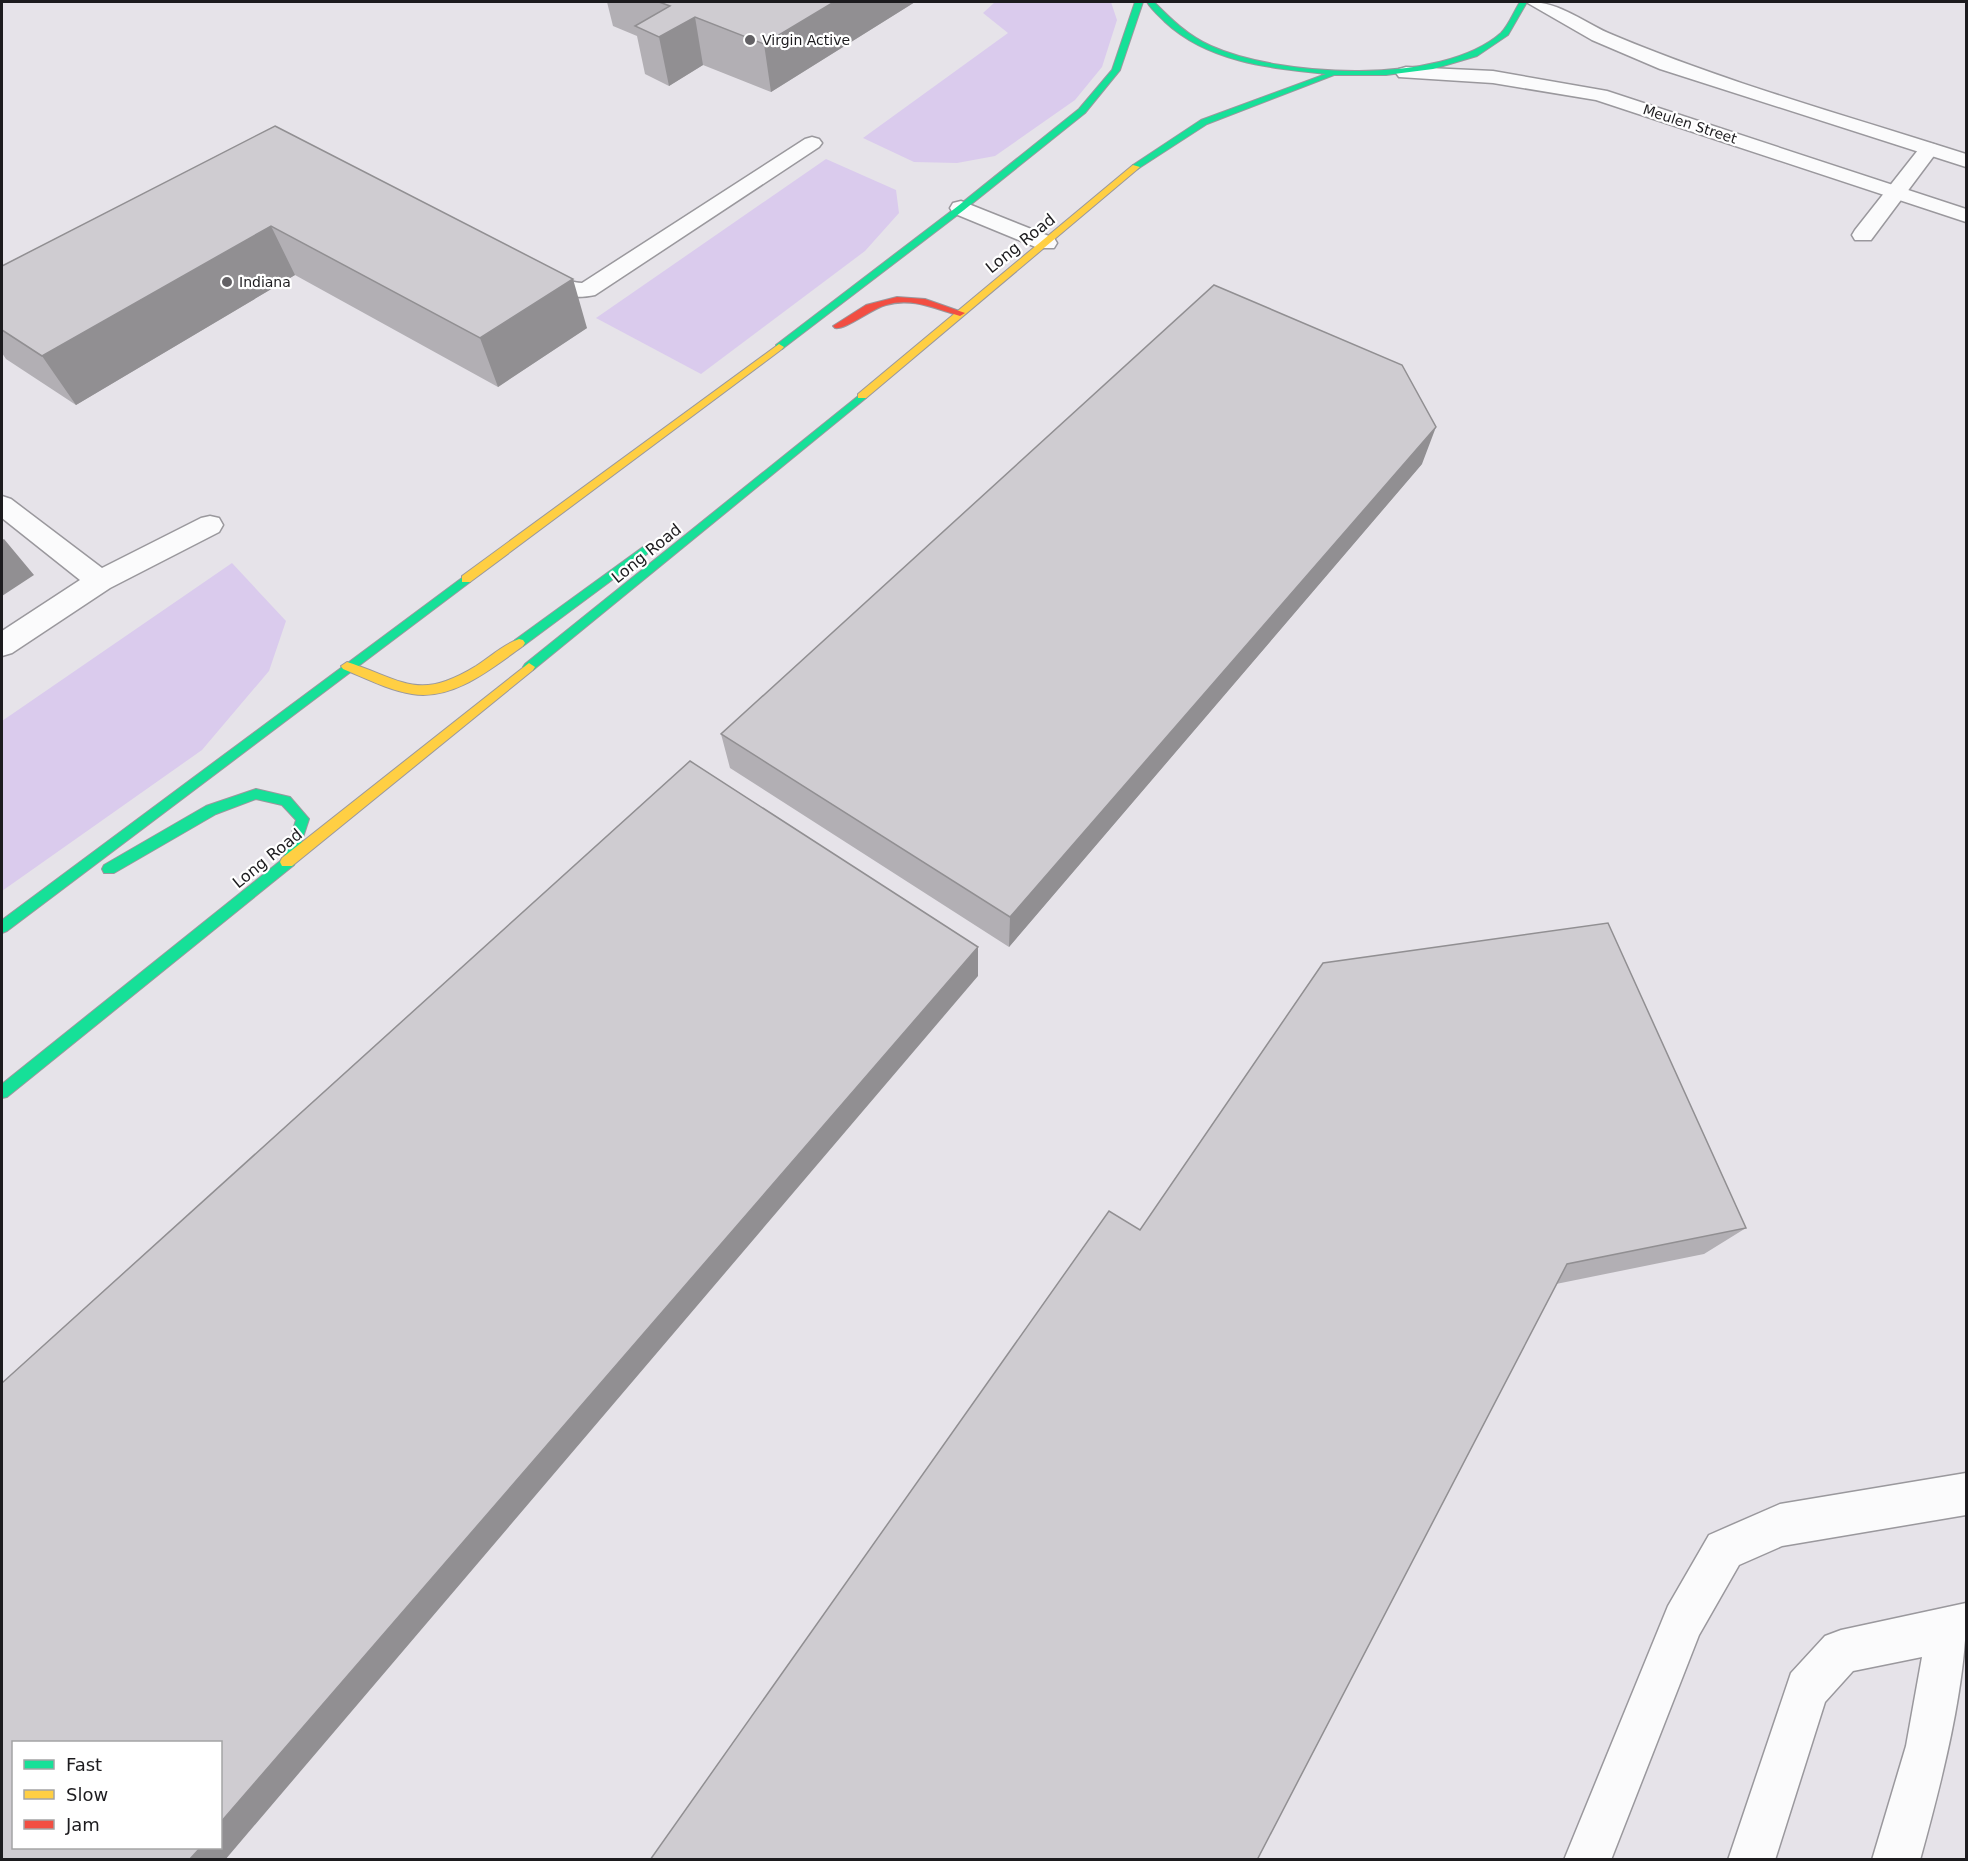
<svg xmlns="http://www.w3.org/2000/svg" width="1968" height="1861" viewBox="0 0 1968 1861" font-family="'DejaVu Sans',sans-serif">
  <rect width="100%" height="100%" fill="#e6e3e9"/>
  <!-- green -->
  <path fill="#dacbed" d="M995 2H1111L1117 20 1102 67 1075 100 995 156 957 163 914 162 863 138 1008 33 983 13Z
    M826 159 896 190 899 213 865 251 701 374 596 318Z
    M232 563 286 621 269 671 202 750 2 891V721Z"/>
  <g fill="none" stroke-linecap="round" stroke-linejoin="round">
    <!-- lane casing -->
    <g stroke="#9a989d" stroke-width="3">
      <path id="lane" d="M812 137 819 139 822 143 819 147 595 295C573 300 539 295 525 275L528 270C547 265 561 283 582 283L805 139Z
        M1929 143 1936 145 1939 149 1871 240H1855L1852 235 1855 230 1922 145Z
        M961 201 1054 238 1057 243 1054 248H1038L953 213 950 208 953 203Z
        M2 496 11 499 102 568 201 518 210 516 219 518 223 525 219 532 110 588 12 653 2 656V631L80 580 2 518Z
        M1966 1473V1515L1782 1546 1739 1565 1699 1635 1611 1860H1564L1668 1606 1709 1535 1780 1504Z
        M1966 1603C1968 1681 1941 1784 1920 1860H1872L1906 1746 1922 1657 1853 1671 1825 1702 1775 1860H1728L1791 1673 1825 1636 1841 1630Z"/>
    </g>
    <!-- street casing -->
    <g stroke="#9a989d" stroke-width="3">
      <path id="street" d="M1526 2C1558 0 1584 23 1613 35 1727 83 1848 116 1966 154V167L1660 69 1592 40Z
        M1406 67 1493 71 1607 91 1966 209V222L1596 100 1493 83 1399 77 1396 73 1399 69Z"/>
    </g>
    <!-- fast casing -->
    <g stroke="#9a989d" stroke-width="2">
      <path id="fast" d="M1135 2H1143L1120 70 1085 113 964 210 782 349H776V345L958 206 1079 109 1112 70Z
        M1147 2H1154C1171 19 1188 36 1211 46 1280 77 1441 86 1501 33 1509 25 1514 11 1520 2H1527L1508 35 1477 56 1433 69 1386 75H1334L1207 124 1136 170 1133 169V165L1201 120 1326 74C1269 68 1208 62 1165 22 1159 16 1151 9 1147 2Z
        M862 393 866 394V398L533 670H525L523 667 525 664Z
        M643 547 649 551 647 554 523 646H515L513 643 515 640Z
        M466 575 470 576V582L7 931 2 933V920Z
        M256 789 290 797 309 819 294 865 7 1097 2 1098V1084L284 858 296 820 282 805 256 799 216 814 114 873H104L102 869 104 865 206 806Z"/>
    </g>
    <!-- slow casing -->
    <g stroke="#9a989d" stroke-width="2">
      <path id="slow" d="M1133 165 1140 167 866 398H858V394Z
        M779 344 784 347 782 349 470 582H462V576Z
        M519 639 523 640 525 643 523 646C492 668 453 701 412 694 388 690 365 678 343 669L341 666 347 662C404 680 417 702 476 666 490 657 504 644 519 639Z
        M529 663 535 667 533 670 292 866H282L280 862 282 858Z"/>
    </g>
    <!-- jam casing -->
    <g stroke="#9a989d" stroke-width="2">
      <path id="jam" d="M897 297 925 299 965 313 960 316C935 309 912 297 886 305 871 309 846 330 835 328L833 326 866 305Z"/>
    </g>
    <!-- lane -->
    <use href="#lane" fill="#fbfbfc" fill-rule="evenodd"/>
    <!-- street -->
    <use href="#street" fill="#fbfbfc" fill-rule="evenodd"/>
    <!-- fast -->
    <use href="#fast" fill="#16e098" fill-rule="evenodd"/>
    <!-- slow -->
    <use href="#slow" fill="#ffcf43" fill-rule="evenodd"/>
    <!-- jam -->
    <use href="#jam" fill="#f24e42" fill-rule="evenodd"/>
  </g>
  <!-- wall -->
  <path fill="#b2afb4" d="M607 2H915L771 92 703 65 669 86 645 74 637 36 613 26Z
    M275 126 587 328 498 387 295 275 76 405 6 359 2 353V266Z
    M1422 464 1009 947 730 768 721 734Z
    M1746 1228 1704 1254 1556 1284 1140 1230Z"/>
  <!-- shaded-wall -->
  <path fill="#918f92" d="M834 2H915L771 92 764 44Z
    M695 17 703 65 669 86 659 37Z
    M271 226 295 275 76 405 42 356Z
    M573 279 587 328 498 387 480 338Z
    M1436 427 1422 464 1009 947 1010 917Z
    M4 539 34 575 2 596V540Z
    M978 947V976L225 1860H189L200 1848H220V1823Z"/>
  <!-- building -->
  <path fill="#cfccd1" stroke="#918f92" stroke-width="1.5" d="M659 2H834L764 44 695 17 659 37 635 26 670 6Z
    M275 126 573 279 480 338 271 226 42 356 2 330V266Z
    M1214 285 1402 365 1436 427 1010 917 721 734Z
    M690 761 978 947 220 1823V1743H14V1848H200L189 1860H2V1383Z
    M1608 923 1746 1228 1567 1264 1257 1860H650L1109 1211 1140 1230 1323 963Z"/>
  <!-- markers -->
  <g fill="#636165" stroke="#fff" stroke-width="2">
    <circle cx="750" cy="40" r="6"/>
    <circle cx="227" cy="282" r="6"/>
  </g>
  <g text-anchor="middle" stroke-width="4.5" stroke-linejoin="round" paint-order="stroke">
    <!-- far-poi labels -->
    <g font-size="14" fill="#1c1b1e" stroke="#fff" text-anchor="start">
      <text x="762" y="45">Virgin Active</text>
      <text x="239" y="287">Indiana</text>
    </g>
    <!-- far-street labels -->
    <g font-size="14" fill="#1c1b1e" stroke="#fff">
      <text transform="translate(1690 124) rotate(18)" y="5">Meulen Street</text>
    </g>
    <!-- street labels -->
    <g font-size="16" fill="#1c1b1e" stroke="#fff">
      <text transform="translate(1020 243) rotate(-39)" y="6">Long Road</text>
      <text transform="translate(646 553) rotate(-39)" y="6">Long Road</text>
      <text transform="translate(267 858) rotate(-39)" y="6">Long Road</text>
    </g>
  </g>
  <!-- border -->
  <rect width="1968" height="1861" fill="none" stroke="#1c1b1e" stroke-width="6"/>
  <!-- legend -->
  <rect x="12" y="1741" width="210" height="108" fill="#ffffff" stroke="#a4a4a5" stroke-width="1.5"/>
  <rect x="24" y="1760" width="30" height="9" fill="#16e098" stroke="#a4a4a5" stroke-width="1.5"/>
  <text x="66" y="1771" font-size="18" fill="#1c1b1e">Fast</text>
  <rect x="24" y="1790" width="30" height="9" fill="#ffcf43" stroke="#a4a4a5" stroke-width="1.5"/>
  <text x="66" y="1801" font-size="18" fill="#1c1b1e">Slow</text>
  <rect x="24" y="1820" width="30" height="9" fill="#f24e42" stroke="#a4a4a5" stroke-width="1.5"/>
  <text x="66" y="1831" font-size="18" fill="#1c1b1e">Jam</text>
</svg>
